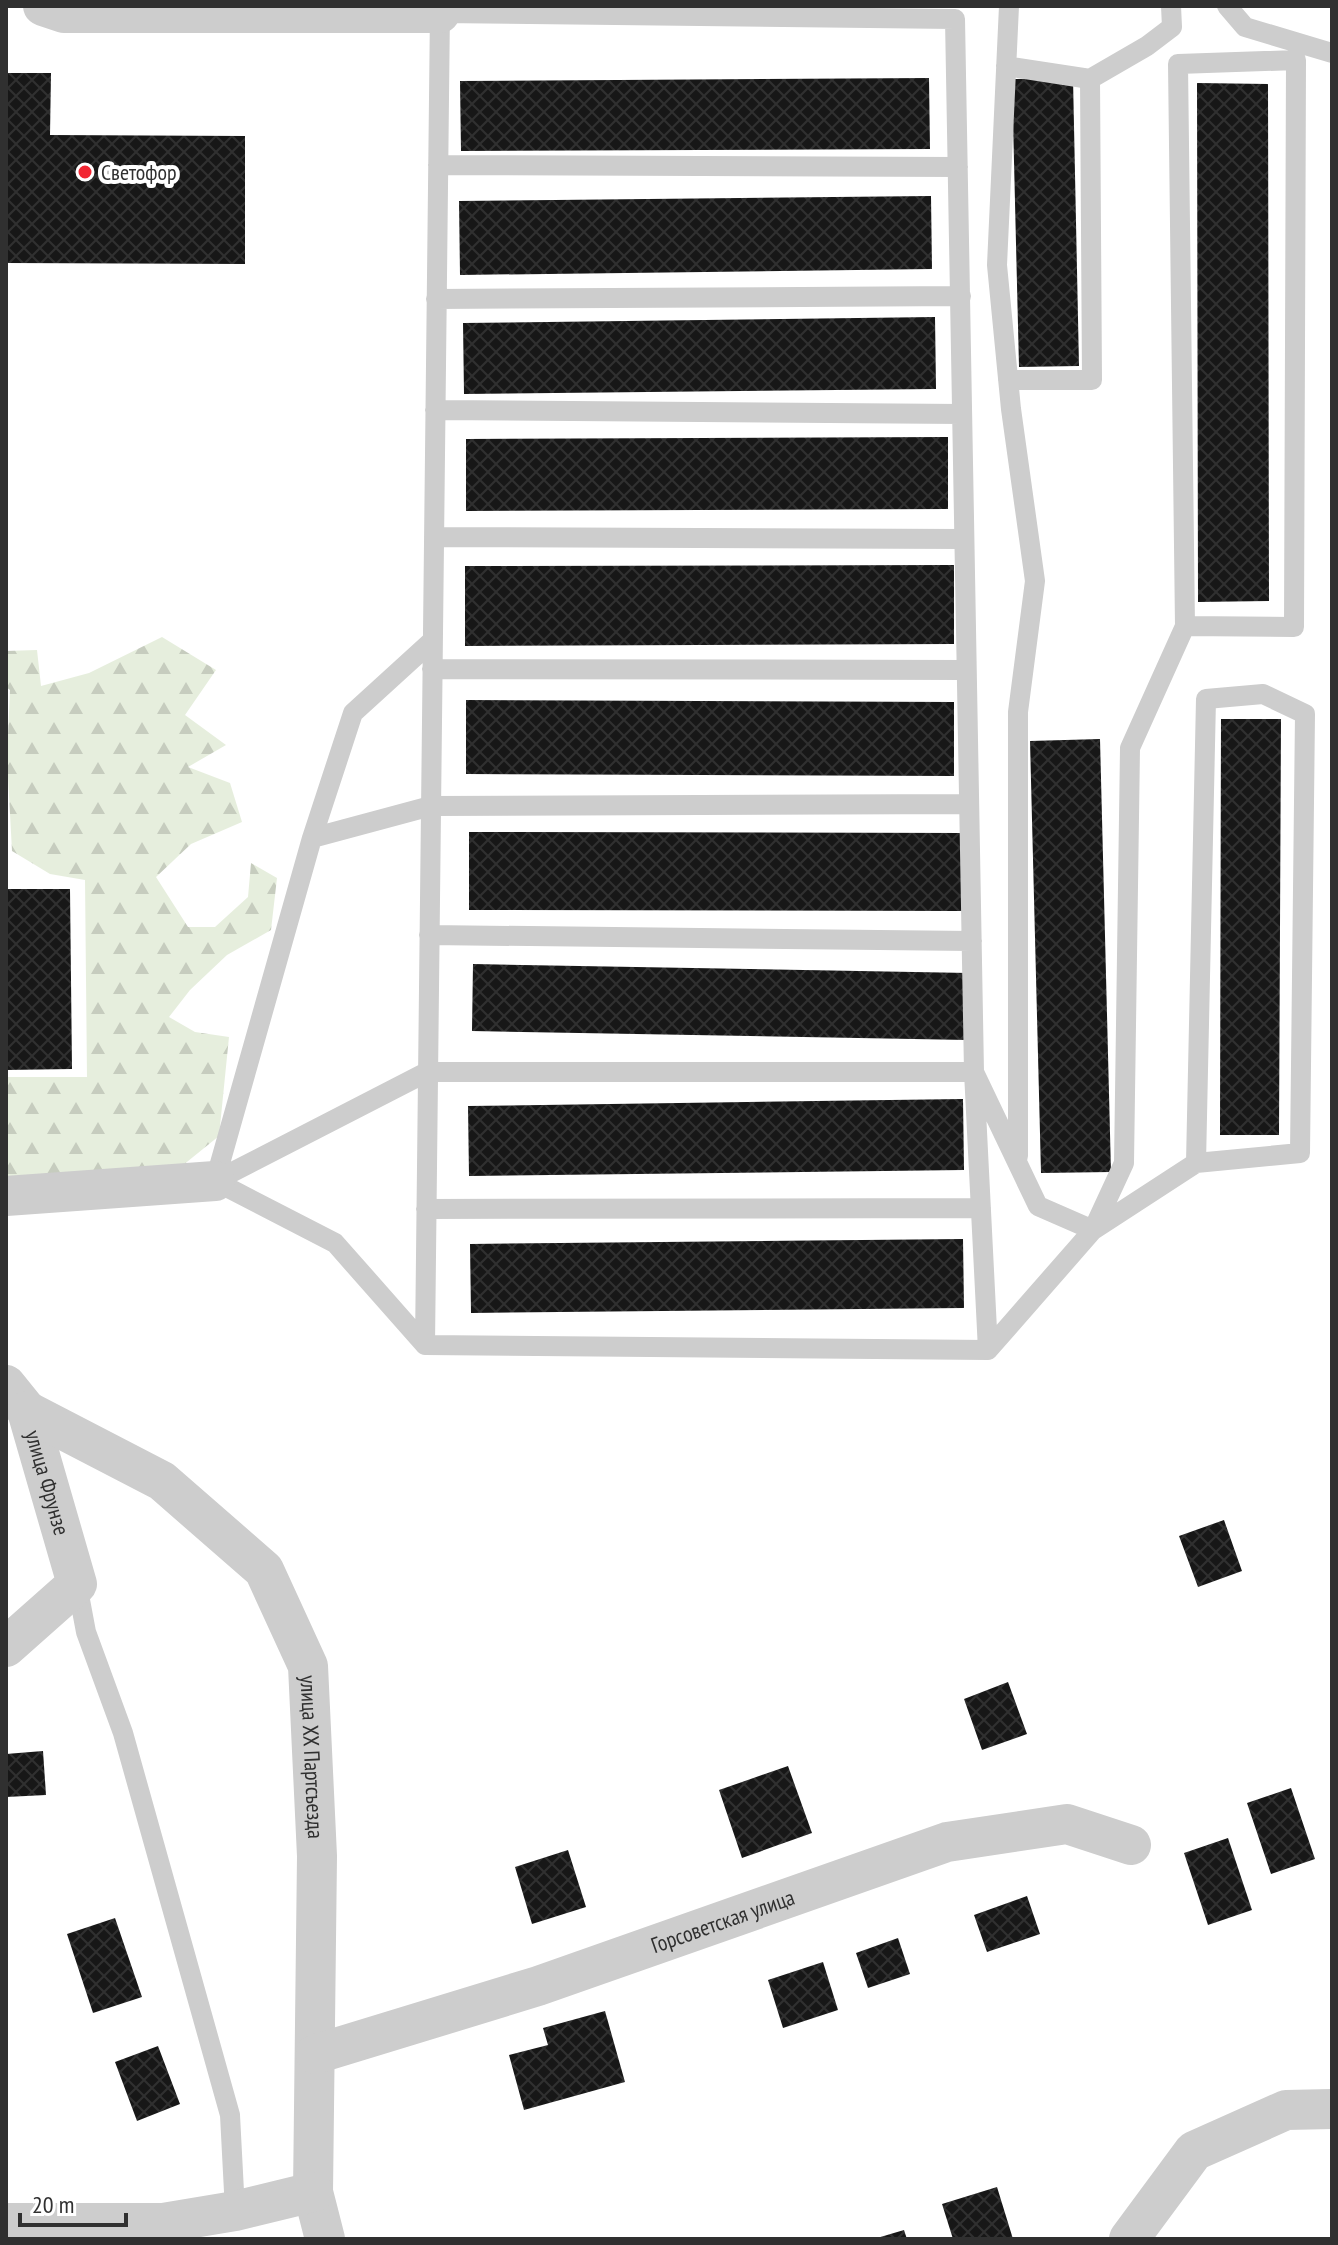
<svg xmlns="http://www.w3.org/2000/svg" width="1338" height="2245" viewBox="0 0 1338 2245" font-family="'PT Sans Narrow',sans-serif">
  <defs>
    <pattern id="forest-firs" width="22" height="20" patternUnits="userSpaceOnUse" patternTransform="scale(2)"><rect width="22" height="20" fill="#e6eedd"/><path d="M5 1l3.5 6h-7zM16 11l3.5 6h-7z" fill="#c6ccbe"/></pattern>
    <pattern id="building-cross-hatch" width="8" height="8" patternUnits="userSpaceOnUse" patternTransform="scale(2)"><rect width="8" height="8" fill="#171717"/><path d="M0 0l8 8M0 8l8-8" fill="none" stroke="#303030"/></pattern>
  </defs>
  <rect width="100%" height="100%" fill="#fff"/>
  <!-- forest -->
  <path fill="url(#forest-firs)" d="M162 637 216 670 185 715 226 745 188 767 230 783 242 822 191 844 156 877 188 927H215L248 897 251 863 277 878 271 930 227 955 190 990 169 1017 195 1032 229 1037 219 1136 177 1170 11 1179 6 1176V1077H87L85 880 50 874 12 851 7 758 10 690 6 687V651L37 650 41 686 89 673Z"/>
  <!-- building -->
  <path fill="url(#building-cross-hatch)" d="M6 73H51L50 135 245 136V264L6 263Z
    M929 78 930 149 461 151 460 81Z
    M1073 78 1079 366 1019 367 1012 79Z
    M1197 83 1268 84 1269 601 1198 602Z
    M931 196 932 269 460 275 459 201Z
    M935 317 936 389 464 394 463 323Z
    M948 437V509L466 511V439Z
    M954 565V644L465 646V566Z
    M466 700 954 702V776L466 774Z
    M1221 719H1281L1279 1135H1220Z
    M1100 739 1111 1172 1041 1173 1030 741Z
    M469 832 963 833 962 911 469 910Z
    M6 889H70L72 1069 6 1070Z
    M473 964 969 973 968 1040 472 1031Z
    M963 1099 964 1170 469 1176 468 1106Z
    M963 1239 964 1308 471 1313 470 1244Z
    M1224 1520 1242 1571 1198 1587 1179 1536Z
    M1008 1682 1027 1734 982 1750 964 1699Z
    M43 1751 46 1795 6 1797V1754Z
    M788 1766 812 1833 742 1858 719 1790Z
    M1291 1788 1315 1859 1271 1874 1247 1803Z
    M1228 1838 1252 1910 1208 1925 1184 1853Z
    M568 1850 586 1907 532 1924 515 1867Z
    M1027 1896 1040 1934 987 1952 974 1915Z
    M115 1918 142 1997 93 2013 67 1934Z
    M898 1938 910 1974 868 1988 856 1953Z
    M823 1962 838 2010 783 2028 768 1980Z
    M605 2011 625 2082 524 2110 509 2055 548 2045 543 2028Z
    M158 2046 180 2104 137 2121 115 2062Z
    M997 2187 1013 2239H953L942 2204Z
    M904 2230 907 2239H877V2238Z"/>
  <g fill="none" stroke-linecap="round" stroke-linejoin="round">
    <!-- service -->
    <path stroke="#cdcdcd" stroke-width="20" d="M1009 6 997 265 1011 409 1035 581 1018 712V1156
      M1227 6 1245 27 1332 53
      M440 13 955 19 974 1072 988 1350
      M1006 66 1090 79
      M438 165 958 167
      M436 299 961 296
      M1008 380H1092L1090 79 1147 46 1172 27 1171 6
      M435 410 962 414
      M434 537 964 539
      M432 669 966 670
      M312 838 353 713 432 641
      M429 935 972 941
      M974 1072 1038 1206 1093 1230 1124 1163 1130 748 1185 626 1294 627 1296 60 1178 64 1185 626
      M215 1181 335 1243 425 1345 988 1350 1093 1230 1196 1163 1300 1153 1305 714 1263 694 1206 699 1196 1163
      M215 1181 312 838 431 806 969 804
      M215 1181 427 1072H974
      M426 1209 981 1208
      M425 1345 440 9
      M77 1584 86 1632 123 1733 230 2115 235 2211"/>
    <!-- minor -->
    <g stroke="#cdcdcd" stroke-width="40">
      <path d="M43 6 64 13H440"/>
      <path d="M6 1196 215 1181"/>
      <path id="s1" d="M6 1385 27 1411 77 1584 6 1647"/>
      <path id="s2" d="M27 1411 162 1481 264 1570 308 1666 317 1856 313 2192 325 2239"/>
      <path id="s3" d="M316 2054 538 1986 947 1842 1067 1824 1131 1845"/>
      <path d="M6 2223H163L235 2211 313 2192"/>
      <path d="M1129 2239 1194 2151 1286 2110 1332 2109"/>
    </g>
  </g>
  <!-- markers -->
  <circle fill="#f22733" stroke="#fff" stroke-width="3" cx="85" cy="172" r="8"/>
  <g text-anchor="middle" stroke-width="8" stroke-linejoin="round" paint-order="stroke">
    <!-- poi labels -->
    <g font-size="22" fill="#303030" stroke="#fff" text-anchor="start">
      <text x="101" y="180">Светофор</text>
    </g>
    <!-- street labels -->
    <g font-size="22" fill="#303030" stroke="#fff">
      <text dy="8" stroke="none"><textPath href="#s1" startOffset="108">улица Фрунзе</textPath></text>
      <text dy="8" stroke="none"><textPath href="#s2" startOffset="484">улица XX Партсъезда</textPath></text>
      <text dy="8" stroke="none"><textPath href="#s3" startOffset="428">Горсоветская улица</textPath></text>
    </g>
  </g>
  <!-- border -->
  <rect width="1338" height="2245" fill="none" stroke="#303030" stroke-width="16"/>
  <!-- scale -->
  <path d="M20 2213v12h106v-12" fill="none" stroke="#303030" stroke-width="4"/>
  <text x="32" y="2213" font-size="24" fill="#303030" stroke="#ffffff" stroke-width="6" paint-order="stroke">20 m</text>
</svg>
